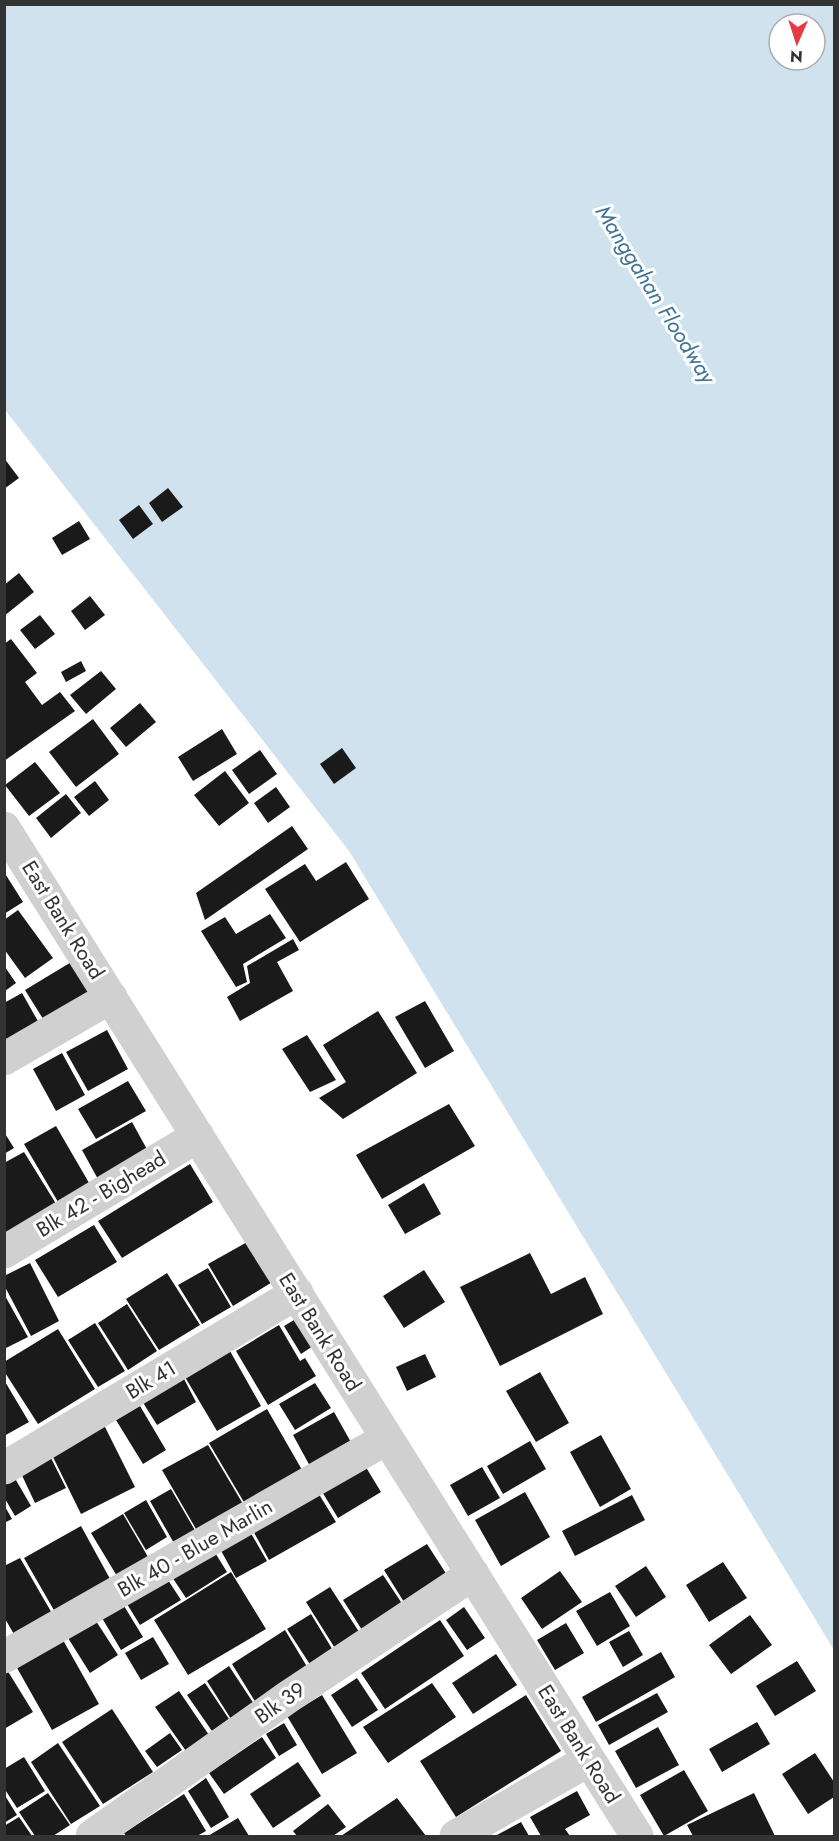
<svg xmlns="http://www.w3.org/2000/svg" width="839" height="1841" viewBox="0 0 839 1841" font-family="Jost,sans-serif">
  <rect width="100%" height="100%" fill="#fff"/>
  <!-- water -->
  <path fill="#cfe2ee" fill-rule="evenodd" d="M5 5H834V1650L349 851 5 410ZM779 24H815V60H779Z"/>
  <!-- building -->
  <path fill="#1a1a1a" d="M4 458 19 478 4 489Z
    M168 488 183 507 162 522 149 503Z
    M139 505 153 524 133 539 119 520Z
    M79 521 90 539 62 555 52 538Z
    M19 573 34 592 4 616V585Z
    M90 596 105 615 85 630 71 611Z
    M40 615 55 634 35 649 20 630Z
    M11 639 37 673 25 682 42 705 60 692 75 711 4 761V644Z
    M81 661 86 671 66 682 61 672Z
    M101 671 116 689 86 714 70 695Z
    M140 703 156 722 126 747 110 728Z
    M93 719 119 754 76 787 49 752Z
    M222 729 237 754 193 781 178 757Z
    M342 748 356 768 334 784 320 764Z
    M260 750 277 774 249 794 232 770Z
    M35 762 60 793 29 816 5 785Z
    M225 771 249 803 219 826 194 795Z
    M95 781 109 800 89 816 74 797Z
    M276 787 290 807 268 823 254 803Z
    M66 794 81 813 51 838 36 818Z
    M292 826 308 849 205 920 196 893Z
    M346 862 369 899 300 942 265 889 305 864 316 881Z
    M4 872 23 902 4 914Z
    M18 910 53 958 25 978 4 949V920Z
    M270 914 286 938 243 964 247 982 236 987 201 931 225 917 236 934Z
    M293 939 299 950 277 962 293 991 240 1021 227 997 250 983 247 966Z
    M73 961 93 994 45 1022 25 990Z
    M5 967 16 983 5 991Z
    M22 993 39 1023 4 1043V1003Z
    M425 1001 454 1051 425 1068 395 1017Z
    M378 1011 417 1073 343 1119 319 1098 346 1082 323 1045Z
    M107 1030 128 1069 88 1091 66 1052Z
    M307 1035 336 1080 310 1092 282 1049Z
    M62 1053 85 1095 56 1111 33 1069Z
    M128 1081 146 1111 96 1139 78 1109Z
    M449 1104 475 1146 382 1199 356 1155Z
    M132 1122 149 1153 99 1181 82 1150Z
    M56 1126 92 1188 61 1207 24 1144Z
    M4 1132 14 1148 4 1154Z
    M24 1152 58 1207 4 1239V1163Z
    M190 1164 213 1202 122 1258 98 1221Z
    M424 1183 441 1214 405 1234 388 1205Z
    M94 1225 117 1262 58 1297 35 1260Z
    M249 1241 274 1281 233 1306 208 1264Z
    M530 1253 551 1294 585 1277 603 1314 500 1366 460 1287Z
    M30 1263 59 1321 31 1336 4 1285V1276Z
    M208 1268 231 1307 202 1324 178 1285Z
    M424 1270 445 1302 404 1328 383 1296Z
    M167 1273 200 1325 159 1350 126 1299Z
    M4 1294 28 1337 4 1349Z
    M127 1304 157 1351 128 1370 98 1323Z
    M299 1317 316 1344 301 1354 284 1326Z
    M95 1323 125 1371 98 1387 68 1340Z
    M279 1325 300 1361 305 1358 316 1376 268 1405 236 1351Z
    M58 1329 95 1389 38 1424 4 1371V1362Z
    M230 1351 261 1406 217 1431 185 1377Z
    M425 1354 436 1377 407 1391 396 1367Z
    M540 1372 569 1423 536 1442 506 1391Z
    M183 1377 196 1402 157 1425 142 1401Z
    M4 1380 29 1422 4 1436Z
    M315 1383 331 1408 295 1430 279 1404Z
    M140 1406 166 1450 143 1464 116 1420Z
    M267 1409 305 1475 248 1509 209 1443Z
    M334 1412 352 1444 311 1468 293 1435Z
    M104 1425 135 1487 81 1514 50 1451Z
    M601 1435 631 1489 600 1507 570 1452Z
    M530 1441 546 1469 503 1494 487 1466Z
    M208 1445 246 1509 200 1536 162 1470Z
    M49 1454 66 1488 35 1503 19 1469Z
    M364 1464 381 1492 338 1518 321 1490Z
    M482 1467 500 1498 468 1516 450 1485Z
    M13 1475 31 1506 15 1516 4 1497V1479Z
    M171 1489 200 1539 179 1552 150 1501Z
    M317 1491 336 1522 269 1560 251 1527Z
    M525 1492 550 1537 501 1566 475 1520Z
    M632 1495 645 1520 575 1556 562 1531Z
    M146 1500 167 1537 146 1550 124 1513Z
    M4 1505 12 1519 4 1523Z
    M123 1514 151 1562 120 1581 91 1533Z
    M81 1526 115 1588 59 1619 24 1558Z
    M249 1530 267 1561 236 1578 219 1547Z
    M427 1544 447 1575 404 1602 384 1570Z
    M214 1551 227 1572 186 1598 172 1577Z
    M20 1558 53 1615 15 1636 4 1617V1566Z
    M723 1562 747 1598 709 1622 686 1585Z
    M646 1566 666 1597 636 1617 615 1586Z
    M560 1571 582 1602 542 1629 521 1598Z
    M231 1572 266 1629 188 1675 154 1620Z
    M383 1575 403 1605 362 1630 343 1600Z
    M168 1580 181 1600 140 1625 127 1604Z
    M330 1587 363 1638 338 1653 306 1602Z
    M610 1592 630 1626 597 1646 576 1611Z
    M124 1606 143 1637 121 1650 102 1618Z
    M464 1607 485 1638 467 1650 446 1620Z
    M311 1614 334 1652 311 1666 287 1629Z
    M750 1615 772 1645 731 1674 709 1645Z
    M440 1620 464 1656 385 1709 361 1673Z
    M96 1621 118 1655 90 1673 68 1638Z
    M566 1623 584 1653 555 1670 537 1640Z
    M285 1630 309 1670 256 1703 232 1664Z
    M629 1631 643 1655 623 1667 609 1642Z
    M59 1633 99 1704 52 1730 12 1659Z
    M153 1637 169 1664 141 1680 125 1653Z
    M661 1652 675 1677 596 1722 582 1697Z
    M496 1654 517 1685 473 1714 452 1683Z
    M797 1661 816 1691 775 1716 756 1686Z
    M4 1665 33 1712 4 1729Z
    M229 1666 254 1704 231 1719 207 1681Z
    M357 1678 378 1710 352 1727 331 1695Z
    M205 1683 229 1719 212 1731 187 1695Z
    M432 1683 456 1717 388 1763 363 1727Z
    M179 1691 209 1735 186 1751 155 1707Z
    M657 1693 668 1712 609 1745 598 1725Z
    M322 1695 357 1753 322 1774 287 1716Z
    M526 1695 561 1751 456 1817 420 1761Z
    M112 1709 153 1772 103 1804 62 1742Z
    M757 1722 770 1744 722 1772 709 1749Z
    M284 1723 297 1745 279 1756 266 1734Z
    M658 1727 679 1765 636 1788 615 1751Z
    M170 1733 182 1750 157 1767 145 1751Z
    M262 1737 276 1758 224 1794 209 1773Z
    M58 1743 100 1806 71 1824 31 1762Z
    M815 1753 834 1782V1797L808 1814 782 1774Z
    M24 1757 45 1791 17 1808 4 1788V1769Z
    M298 1762 321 1796 273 1828 250 1794Z
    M684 1770 708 1811 664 1836 640 1795Z
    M206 1778 229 1817 211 1828 188 1791Z
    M577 1791 590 1815 565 1829 570 1836H541L530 1817Z
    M48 1793 70 1825 53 1836H35L19 1812Z
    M754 1793 775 1836H693L687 1825Z
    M4 1794 17 1815 4 1823Z
    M184 1794 206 1831 197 1836H126L124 1833Z
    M397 1798 426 1836H341Z
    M328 1804 346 1827 333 1836H297L293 1831Z
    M19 1817 32 1836H4V1826Z
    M238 1818 249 1836H208Z
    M521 1822 529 1836H495Z"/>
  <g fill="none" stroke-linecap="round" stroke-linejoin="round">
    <!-- minor -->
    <path stroke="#d0d0d0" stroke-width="33" d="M4 828 637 1836
      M4 1059 111 997
      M4 1252 198 1136
      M4 1468 297 1293
      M4 1657 386 1439
      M92 1836 288 1697 473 1574
      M456 1836 589 1760"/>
  </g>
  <g text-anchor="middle" stroke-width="6" stroke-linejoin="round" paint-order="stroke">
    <!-- street labels -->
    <g font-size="21" fill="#333" stroke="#fff">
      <text transform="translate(63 920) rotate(58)" y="7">East Bank Road</text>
      <text transform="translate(101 1194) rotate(-31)" y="7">Blk 42 - Bighead</text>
      <text transform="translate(320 1332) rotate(58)" y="7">East Bank Road</text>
      <text transform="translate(151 1380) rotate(-31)" y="7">Blk 41</text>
      <text transform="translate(195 1548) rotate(-30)" y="7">Blk 40 - Blue Marlin</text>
      <text transform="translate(280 1703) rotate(-35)" y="7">Blk 39</text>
      <text transform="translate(579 1744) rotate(58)" y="7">East Bank Road</text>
    </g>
    <!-- water labels -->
    <g font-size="22" font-style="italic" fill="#3f7597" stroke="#fff">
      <text transform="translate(656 294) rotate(58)" y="8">Manggahan Floodway</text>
    </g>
  </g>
  <!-- border -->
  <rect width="839" height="1841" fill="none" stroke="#333333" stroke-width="12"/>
  <!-- north arrow -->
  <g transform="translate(797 42) rotate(183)"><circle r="28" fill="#ffffff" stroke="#adadad" stroke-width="1.5"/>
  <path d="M0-4.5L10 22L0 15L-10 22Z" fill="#e63946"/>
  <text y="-9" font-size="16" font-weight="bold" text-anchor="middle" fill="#333333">N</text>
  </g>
</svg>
